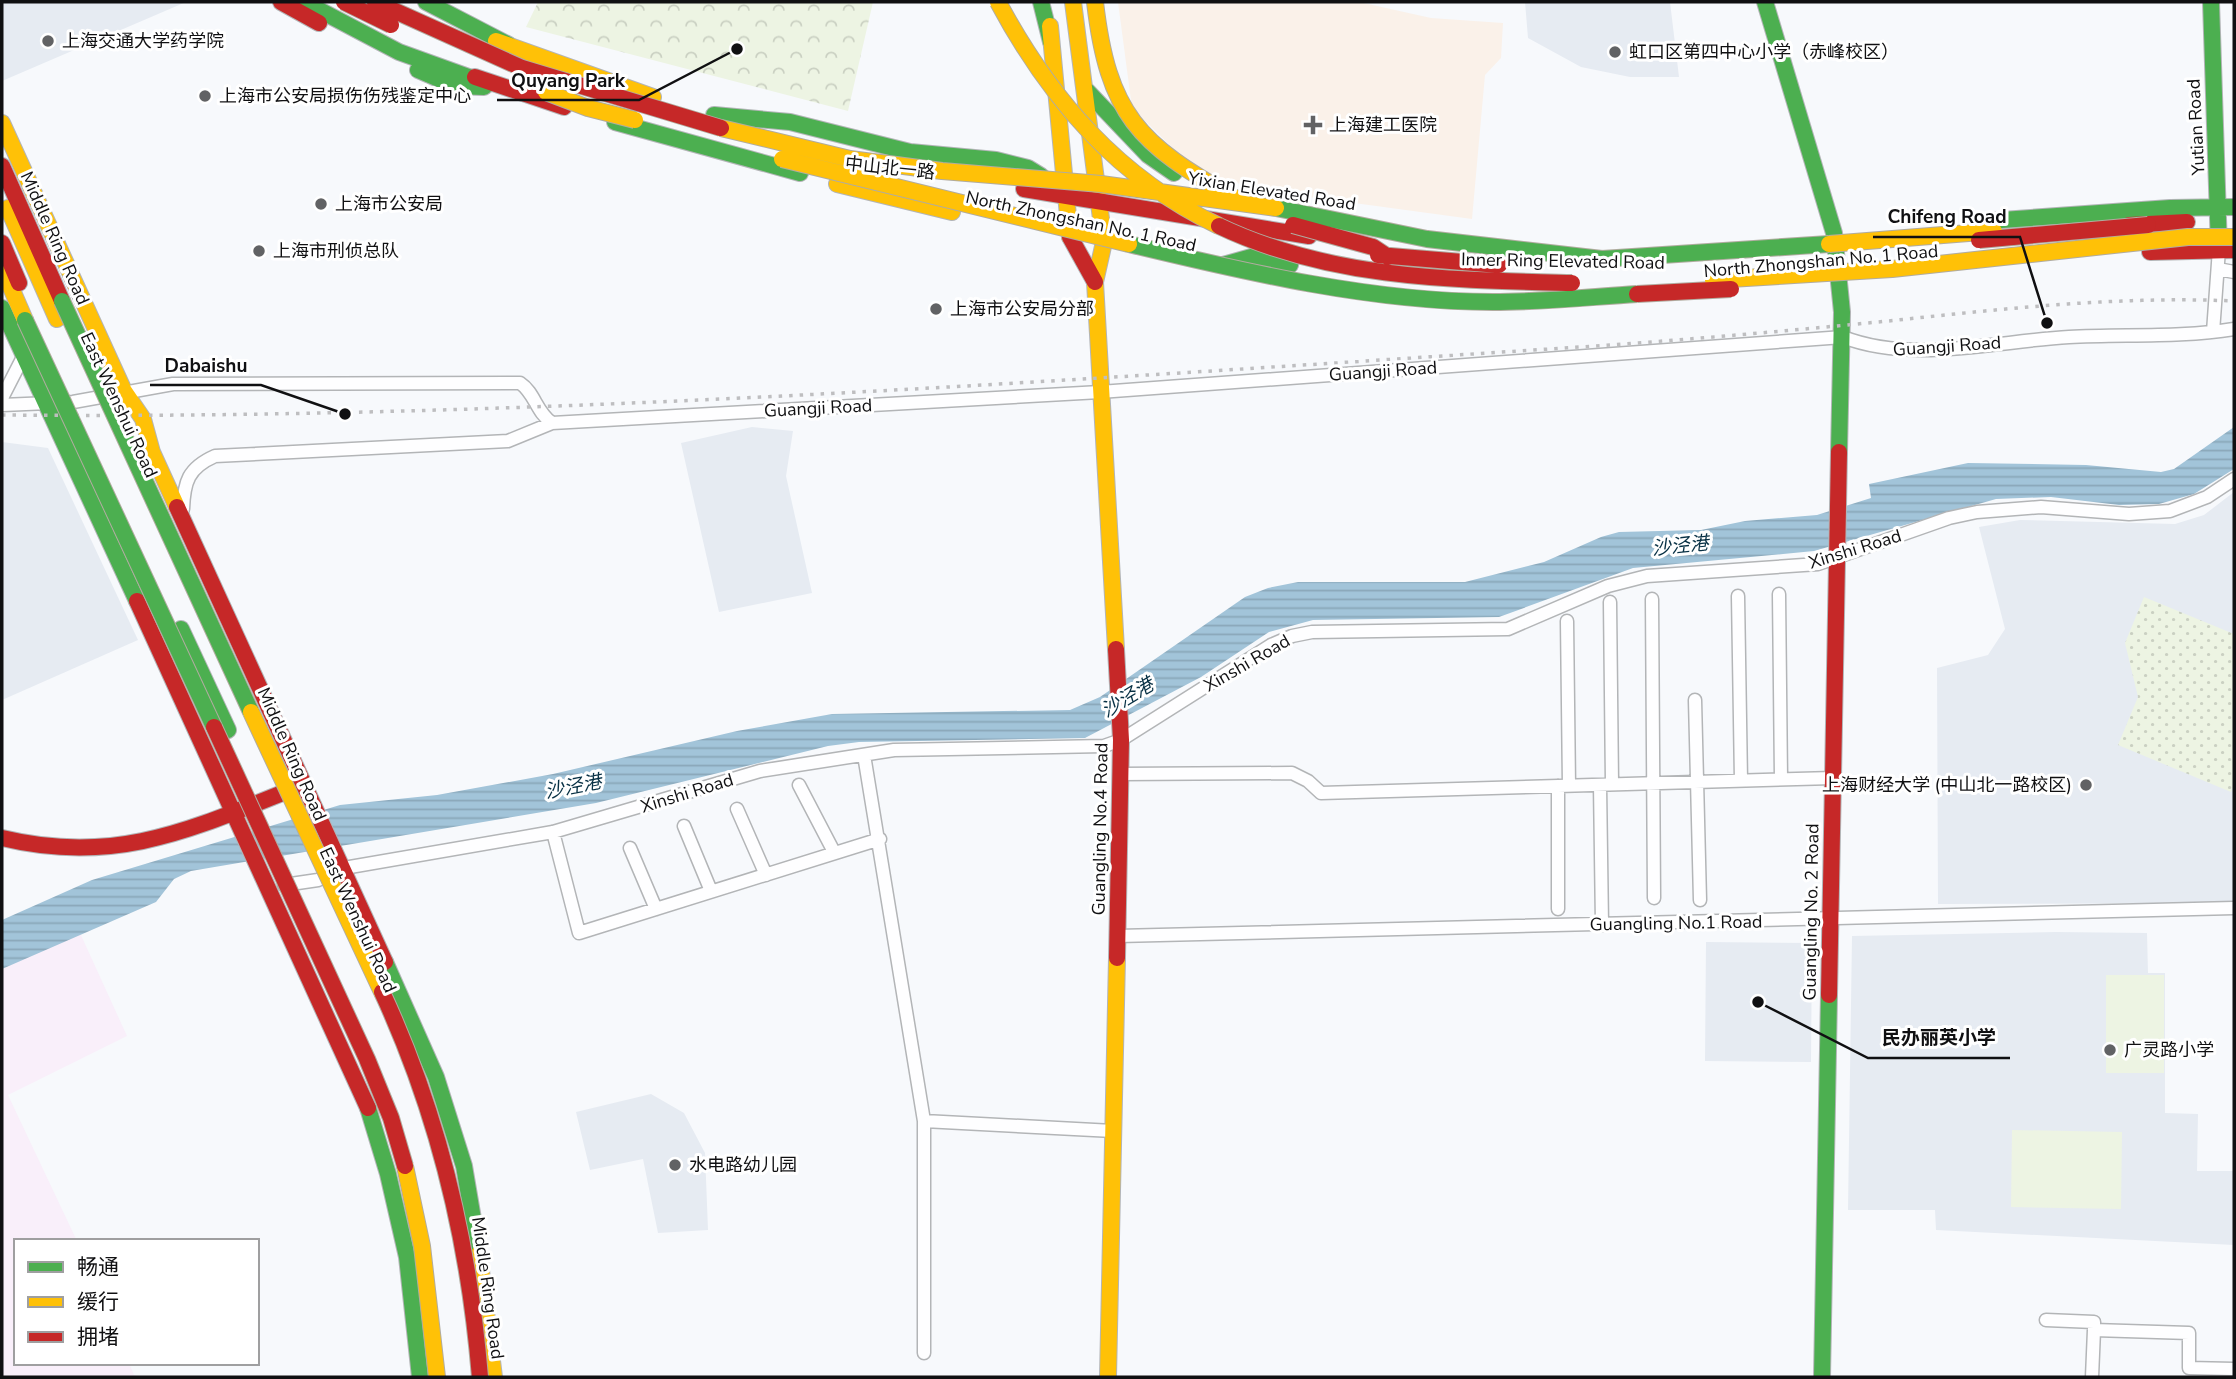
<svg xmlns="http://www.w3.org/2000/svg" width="2236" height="1379" viewBox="0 0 2236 1379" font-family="'Nunito Sans','Noto Sans SC',sans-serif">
  <defs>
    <pattern id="grass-dots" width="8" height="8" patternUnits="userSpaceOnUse" patternTransform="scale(1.75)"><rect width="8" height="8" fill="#edf4e3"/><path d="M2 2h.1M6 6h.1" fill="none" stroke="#cad0c2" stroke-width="1.8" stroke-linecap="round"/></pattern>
    <pattern id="forest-crowns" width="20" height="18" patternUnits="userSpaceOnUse" patternTransform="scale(1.75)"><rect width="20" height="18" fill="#edf4e3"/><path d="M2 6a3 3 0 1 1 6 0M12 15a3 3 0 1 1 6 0" fill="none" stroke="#cad0c2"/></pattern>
    <pattern id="water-rules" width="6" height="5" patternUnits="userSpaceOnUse" patternTransform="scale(1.75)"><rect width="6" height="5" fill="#a2c4d9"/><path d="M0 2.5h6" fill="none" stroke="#8aa7b9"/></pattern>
  </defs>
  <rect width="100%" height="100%" fill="#f7f9fc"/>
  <!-- built -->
  <path fill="#e6ebf2" d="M2 2H186L2 81Z
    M1525 2H1670L1679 77H1630L1581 67 1528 38Z
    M752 427 793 431 786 476 812 593 719 612 681 443Z
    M2 442 48 448 138 640 2 700Z
    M2234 492V903L1938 904 1937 668 1988 655 2005 629 1979 527 2020 520 2175 524 2204 515Z
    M2056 932 2147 933 2148 973H2165V1113L2198 1114 2197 1171H2234V1245L1936 1230 1935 1210H1848L1852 936Z
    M1706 942 1812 943 1811 1062 1705 1061Z
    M651 1094 684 1113 705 1153 708 1230 658 1233 643 1159 590 1170 576 1112Z"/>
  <!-- industrial -->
  <path fill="#f9effa" d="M80 933 127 1036 8 1095 77 1241H16V1363H129L134 1375 142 1377H2V969Z"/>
  <!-- medical -->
  <path fill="#faf1e9" d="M1118 2H1359L1431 18 1503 23 1501 58 1485 75 1472 219 1273 192 1225 180 1189 164 1132 108Z"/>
  <!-- grass -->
  <path fill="url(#grass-dots)" d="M2144 597 2234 634V784L2231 792 2118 745 2138 697 2125 643Z"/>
  <!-- forest -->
  <path fill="url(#forest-crowns)" d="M538 2H873L848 111 526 27Z"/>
  <!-- pitch -->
  <path fill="#edf4e3" d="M2106 975H2164V1073H2106Z
    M2012 1130 2122 1132 2121 1209 2011 1207Z"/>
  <!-- water -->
  <path fill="url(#water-rules)" d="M2234 427V469L2194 494 2159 504 2119 505 2051 497 1996 499 1814 551 1633 568 1499 617 1313 620 1269 632 1201 677 1085 738 859 742 828 746 596 803 191 871 174 879 156 902 2 969V920L92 880 340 805 437 795 553 774 737 731 832 714 1070 710 1100 697 1245 597 1268 588 1298 582H1465L1544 562 1601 537 1619 532 1701 530 1745 521 1817 515 1871 498 1869 484 1968 463 2086 465 2161 472 2174 469Z"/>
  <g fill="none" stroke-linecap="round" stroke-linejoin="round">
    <!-- street casing -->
    <g stroke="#b3b5b7" stroke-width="15">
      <path id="street" d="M2218 269 2234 272
        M2213 332 2219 249
        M2 398 23 357
        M2 405 73 402 173 384 520 383C535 393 536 412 552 423
        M183 509C184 482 188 468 215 456L508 441 552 423 1100 392 1843 337C1912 364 1997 341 2069 337 2124 334 2180 338 2234 329
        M1779 594 1781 779
        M1738 596 1741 781
        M1652 599 1654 898
        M1610 602 1612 784
        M1567 621 1569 786
        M1695 700 1700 900
        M864 755 924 1121V1353
        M1120 774 1292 773 1308 781 1321 793 1833 778
        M799 785 834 852
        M1600 785 1602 925
        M737 809 766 875
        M684 826 711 891
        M553 832 579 933 880 839
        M630 848 656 909
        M284 885 318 880 344 868 553 832 760 771 894 750 1104 746 1121 740 1271 645 1292 636 1312 632 1508 629 1608 586 1647 576 1818 564 1949 518 1977 512 2041 507 2129 514 2170 511 2207 497 2234 479
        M1558 909V786
        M1118 936 2234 908
        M924 1121 1113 1131
        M2046 1320 2094 1322V1330L2189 1333V1368L2234 1369
        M2092 1377 2094 1330"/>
    </g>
    <!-- fast casing -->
    <g stroke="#b3b5b7" stroke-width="18">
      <path id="fast" d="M304 2 399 52 488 84
        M426 2 509 45
        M1041 2 1051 42
        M1765 2 1834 233 1842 312 1839 452
        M2211 2 2219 249
        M418 70 455 86 484 87
        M1087 91 1148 155 1174 173
        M714 115 790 122 910 152 996 160 1028 168 1041 176
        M615 122 800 173
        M1973 222 2170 208 2234 207
        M1223 265 1255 256 1290 265
        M2 308 137 601
        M181 629 228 730
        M385 962 436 1077 464 1166 479 1254
        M368 1108 388 1174 407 1257 420 1377
        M1822 1377 1829 995"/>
    </g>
    <!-- slow casing -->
    <g stroke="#b3b5b7" stroke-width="18">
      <path id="slow" d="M1073 2 1104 242
        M1050 26 1070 237
        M496 41 653 97
        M2 123 124 391 143 419 152 452 177 507
        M837 184 952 212
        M8 208 57 319
        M1104 242 1095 282 1116 649
        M2 267 25 320
        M479 1254 494 1377
        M1108 1377 1117 958"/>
    </g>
    <!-- jam casing -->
    <g stroke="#b3b5b7" stroke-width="18">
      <path id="jam" d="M281 2 319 23
        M475 77 564 107
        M2 166 62 301
        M1024 189 1309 236
        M2129 225 2187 222
        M1070 237 1095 282
        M2 243 19 283
        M2150 252 2234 250
        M177 507 385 962
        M137 601 368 1108
        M1116 649 1121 740 1117 958
        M2 838C118 866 194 828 300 786
        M1829 995 1839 452"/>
    </g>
    <!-- street -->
    <use href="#street" stroke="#fefeff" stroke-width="12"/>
    <!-- fast -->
    <use href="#fast" stroke="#4caf50" stroke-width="16"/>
    <!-- slow -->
    <use href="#slow" stroke="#ffc107" stroke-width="16"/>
    <!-- jam -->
    <use href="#jam" stroke="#c62828" stroke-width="16"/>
    <!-- rail -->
    <path stroke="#bebec0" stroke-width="3.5" stroke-dasharray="3.5 7" stroke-linecap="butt" d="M2 415C533 420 1065 380 1596 346 1696 339 1798 330 1898 320 2010 308 2121 296 2234 301"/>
    <!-- fast-bridge casing -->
    <g stroke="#b1aca0" stroke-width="18" stroke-linecap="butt">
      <path id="fast-bridge" d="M1276 208 1427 239 1602 259 1829 244
        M1129 244C1245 272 1373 302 1493 302 1541 302 1589 297 1637 294
        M62 301 251 712
        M25 320 214 727"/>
    </g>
    <!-- slow-bridge casing -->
    <g stroke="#b1aca0" stroke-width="18" stroke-linecap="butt">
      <path id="slow-bridge" d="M998 2C1050 99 1118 178 1219 226
        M1095 2C1108 114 1138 144 1235 198
        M546 92 588 108 635 120
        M721 128 850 159 942 171 1101 184 1276 208
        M782 159 1129 244
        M1829 244 1994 231
        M1713 280 1892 269 2188 237H2234
        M251 712 382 992
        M405 1166 422 1246 437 1377"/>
    </g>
    <!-- jam-bridge casing -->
    <g stroke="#b1aca0" stroke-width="18" stroke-linecap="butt">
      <path id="jam-bridge" d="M344 2 391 25
        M375 2 522 68 721 128
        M1293 225 1373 247 1388 257
        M1219 226C1330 279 1451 280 1572 283
        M1979 240 2148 225
        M1378 255 1499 265
        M1637 294 1731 289
        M214 727 367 1059 391 1118 405 1166
        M382 992C439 1115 469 1242 480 1377"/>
    </g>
    <!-- fast-bridge -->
    <use href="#fast-bridge" stroke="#4caf50" stroke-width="16"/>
    <!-- slow-bridge -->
    <use href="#slow-bridge" stroke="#ffc107" stroke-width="16"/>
    <!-- jam-bridge -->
    <use href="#jam-bridge" stroke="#c62828" stroke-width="16"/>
  </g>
  <!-- markers -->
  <g fill="#616264" stroke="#fff" stroke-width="2.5">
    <circle cx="48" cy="41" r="7"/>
    <circle cx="1615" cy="52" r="7"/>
    <circle cx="205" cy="96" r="7"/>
    <path d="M1309.5 114.5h7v7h7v7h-7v7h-7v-7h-7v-7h7z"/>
    <circle cx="321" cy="204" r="7"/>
    <circle cx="259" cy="251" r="7"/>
    <circle cx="936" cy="309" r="7"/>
    <circle cx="2086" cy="785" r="7"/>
    <circle cx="2110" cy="1050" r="7"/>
    <circle cx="675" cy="1165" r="7"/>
  </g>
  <g text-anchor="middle" stroke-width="6" stroke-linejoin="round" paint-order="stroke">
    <!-- poi labels -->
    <g font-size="18" fill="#101012" stroke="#fff" text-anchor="start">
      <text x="62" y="47">上海交通大学药学院</text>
      <text x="1629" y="58">虹口区第四中心小学（赤峰校区）</text>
      <text x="219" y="102">上海市公安局损伤伤残鉴定中心</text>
      <text x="1329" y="131">上海建工医院</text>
      <text x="335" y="210">上海市公安局</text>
      <text x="273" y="257">上海市刑侦总队</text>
      <text x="950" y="315">上海市公安局分部</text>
      <text x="2072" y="791" text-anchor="end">上海财经大学 (中山北一路校区)</text>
      <text x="2124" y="1056">广灵路小学</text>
      <text x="689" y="1171">水电路幼儿园</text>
    </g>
    <!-- street labels -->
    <g font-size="18" fill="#101012" stroke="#fff">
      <text transform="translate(2196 127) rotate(-93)" y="6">Yutian Road</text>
      <text transform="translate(890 168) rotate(6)" y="6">中山北一路</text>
      <text transform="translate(1272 191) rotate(9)" y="6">Yixian Elevated Road</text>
      <text transform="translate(1081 221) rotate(12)" y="6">North Zhongshan No. 1 Road</text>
      <text transform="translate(55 238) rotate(66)" y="6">Middle Ring Road</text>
      <text transform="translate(1563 261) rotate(1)" y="6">Inner Ring Elevated Road</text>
      <text transform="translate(1821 261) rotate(-5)" y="6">North Zhongshan No. 1 Road</text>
      <text transform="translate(1947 346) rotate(-4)" y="6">Guangji Road</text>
      <text transform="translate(1383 371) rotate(-4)" y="6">Guangji Road</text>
      <text transform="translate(119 405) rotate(65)" y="6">East Wenshui Road</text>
      <text transform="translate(818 408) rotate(-3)" y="6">Guangji Road</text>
      <text transform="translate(1855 549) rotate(-17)" y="6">Xinshi Road</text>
      <text transform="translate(1247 663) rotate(-30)" y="6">Xinshi Road</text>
      <text transform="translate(292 754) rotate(66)" y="6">Middle Ring Road</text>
      <text transform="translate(687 793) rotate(-17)" y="6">Xinshi Road</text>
      <text transform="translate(1100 829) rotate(-89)" y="6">Guangling No.4 Road</text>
      <text transform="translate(1811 912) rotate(-89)" y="6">Guangling No. 2 Road</text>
      <text transform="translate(358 920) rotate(65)" y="6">East Wenshui Road</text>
      <text transform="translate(1676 923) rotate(-1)" y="6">Guangling No.1 Road</text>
      <text transform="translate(488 1288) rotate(82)" y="6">Middle Ring Road</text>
    </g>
    <!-- water labels -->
    <g font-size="19" font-style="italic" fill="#073044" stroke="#fff">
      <text transform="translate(1680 545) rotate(-6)" y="7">沙泾港</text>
      <text transform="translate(1127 697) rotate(-31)" y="7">沙泾港</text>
      <text transform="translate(573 786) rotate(-11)" y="7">沙泾港</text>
    </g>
  </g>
  <!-- callouts -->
  <path fill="none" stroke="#101012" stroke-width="2.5" d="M737 49L639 100H497M2047 323L2020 237H1873M345 414L261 385H150M1758 1002L1868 1058H2010"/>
  <g fill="#101012" stroke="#fff" stroke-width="2.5">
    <circle cx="737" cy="49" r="7"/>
    <circle cx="2047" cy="323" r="7"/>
    <circle cx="345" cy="414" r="7"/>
    <circle cx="1758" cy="1002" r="7"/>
  </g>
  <g font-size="19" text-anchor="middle" font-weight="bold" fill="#101012" stroke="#fff" stroke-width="6" stroke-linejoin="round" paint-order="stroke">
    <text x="568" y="87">Quyang Park</text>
    <text x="1947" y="223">Chifeng Road</text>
    <text x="206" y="372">Dabaishu</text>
    <text x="1939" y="1044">民办丽英小学</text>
  </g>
  <!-- border -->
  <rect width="2236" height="1379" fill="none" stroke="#101012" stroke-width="7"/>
  <!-- legend -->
  <rect x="14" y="1239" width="245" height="126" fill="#ffffff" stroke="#9f9fa0" stroke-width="2"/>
  <rect x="28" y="1262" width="35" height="10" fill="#4caf50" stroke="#9f9fa0" stroke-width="2"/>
  <text x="77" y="1274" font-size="21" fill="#101012">畅通</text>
  <rect x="28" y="1297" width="35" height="10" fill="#ffc107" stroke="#9f9fa0" stroke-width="2"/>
  <text x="77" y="1309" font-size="21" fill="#101012">缓行</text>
  <rect x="28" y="1332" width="35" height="10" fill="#c62828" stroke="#9f9fa0" stroke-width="2"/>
  <text x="77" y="1344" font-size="21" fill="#101012">拥堵</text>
</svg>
